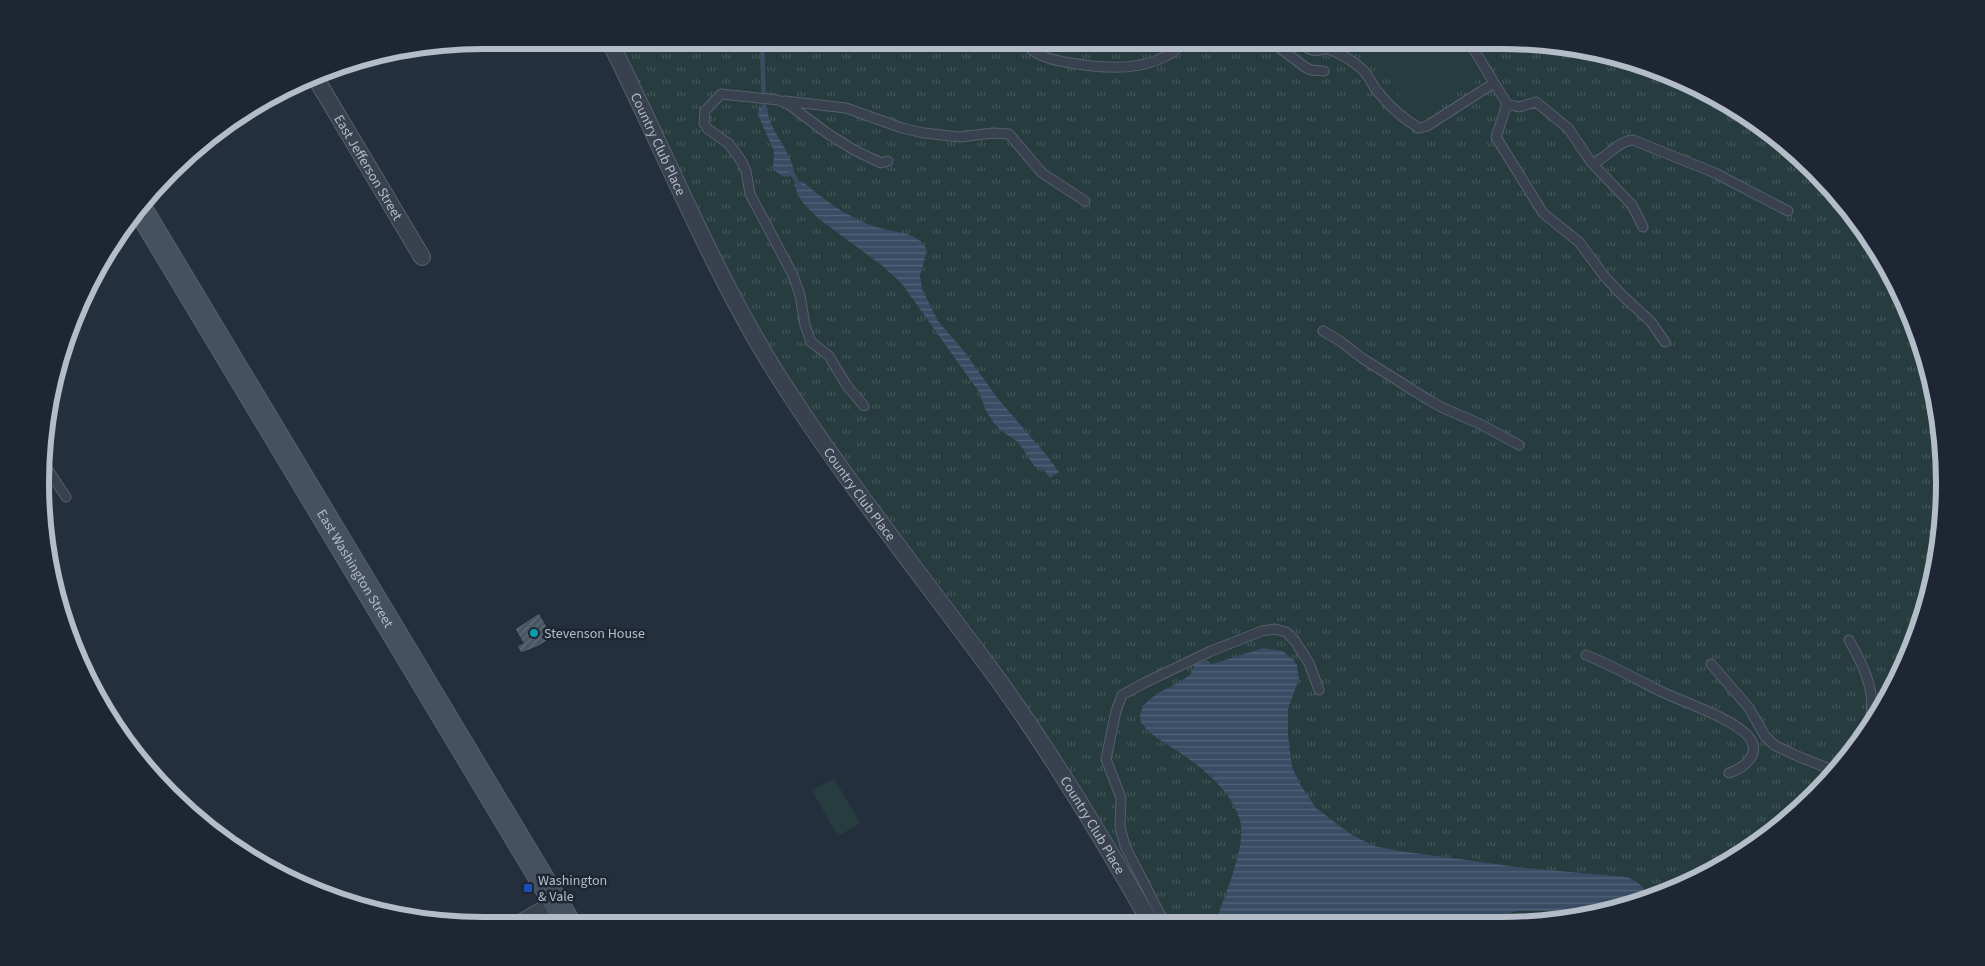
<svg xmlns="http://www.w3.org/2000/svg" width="1985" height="966" viewBox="0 0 1985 966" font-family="'Source Sans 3',sans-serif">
  <defs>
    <pattern id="grass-tufts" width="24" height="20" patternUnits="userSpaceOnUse" patternTransform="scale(1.25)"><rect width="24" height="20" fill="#263c3e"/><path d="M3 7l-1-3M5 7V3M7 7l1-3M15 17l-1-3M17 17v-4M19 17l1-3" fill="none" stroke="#435658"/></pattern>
    <pattern id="water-rules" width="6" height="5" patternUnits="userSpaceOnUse" patternTransform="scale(1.25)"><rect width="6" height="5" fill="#384c64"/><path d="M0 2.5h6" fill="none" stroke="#526479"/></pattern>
    <pattern id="building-hatch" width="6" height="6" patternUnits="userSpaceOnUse" patternTransform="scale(1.25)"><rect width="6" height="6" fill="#485563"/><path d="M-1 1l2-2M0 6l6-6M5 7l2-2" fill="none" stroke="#606c78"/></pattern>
  </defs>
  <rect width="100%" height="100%" fill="#242f3d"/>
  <!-- grass -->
  <path fill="url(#grass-tufts)" d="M618 40H1502L1589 49 1672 74 1748 115 1815 170 1870 237 1911 314 1937 397 1945 483 1936 570 1911 653 1854 752 1772 834 1672 892 1560 922 1160 924C1100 821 1038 720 969 624 904 536 833 452 776 358 715 256 669 147 618 40Z"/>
  <!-- garden -->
  <path fill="#263c3e" d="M1367 40H1459L1481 78 1412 118Z
    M834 778 860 823 838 836 812 791Z"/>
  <!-- water -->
  <path fill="url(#water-rules)" d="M759 107H767C769 131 789 147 794 171L789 177 782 176 773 169 774 151 758 115Z
    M802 181C828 203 852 221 884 229 902 234 917 232 927 250L920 276 922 289 938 321 963 350 999 400 1048 457 1059 472 1050 478 1044 470 1035 467 1018 442 1000 430 993 422 986 411 979 392 902 284 884 267 819 219 802 202 794 185Z
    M1263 648 1282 651 1293 659 1297 665 1299 679 1288 709V734L1292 767 1300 784 1316 808 1352 835 1374 846 1400 851 1525 868 1627 877C1637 881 1646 887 1647 899L1589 914 1552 911H1517L1479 922 1216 923C1223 896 1249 844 1239 817 1229 788 1199 765 1174 749 1164 742 1152 736 1144 726 1140 722 1139 718 1141 712 1147 693 1174 688 1188 676 1193 673 1193 667 1195 664L1207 660 1211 664 1216 663Z"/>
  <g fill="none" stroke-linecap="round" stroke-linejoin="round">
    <!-- stream -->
    <path stroke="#384c64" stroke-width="4.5" d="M762 40 764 112
      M789 168 800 187"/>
  </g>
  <!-- building -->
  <path fill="url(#building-hatch)" stroke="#1f2834" d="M539 613 553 637 537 647 521 653 517 646 523 643 515 629Z"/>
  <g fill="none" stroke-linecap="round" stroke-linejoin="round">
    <!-- lane casing -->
    <g stroke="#565f6b" stroke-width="11">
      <path id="lane" d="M1021 40C1028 46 1034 53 1043 56 1056 62 1070 63 1084 65 1119 70 1161 69 1186 40
        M1269 40 1305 67 1311 70 1324 71
        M1302 40C1306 51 1316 53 1326 48 1340 53 1352 60 1363 70 1369 76 1372 85 1378 92 1390 107 1402 118 1419 128L1427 126 1494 83
        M1468 40 1507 104 1496 137 1543 213 1579 242 1605 277 1622 295 1651 322 1665 342
        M785 101 846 108 902 128 924 133 960 137 993 133 1009 134 1042 173 1085 201
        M1507 104 1519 107 1536 102 1568 128 1591 162 1632 205 1643 227
        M1593 164C1605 158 1620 140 1633 140L1715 173 1788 211
        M1323 331 1340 341 1362 358 1427 399 1441 407 1478 423 1519 445
        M864 406 847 386 829 356 811 342 805 325 800 295 793 275 750 194 746 171 742 162 729 144 708 129 704 123 705 111 721 94 778 100 788 104 827 133 854 150 881 163 888 161
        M46 467 66 497
        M1849 640C1864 666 1878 695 1869 726
        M1586 655C1611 665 1634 678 1658 690 1682 702 1733 718 1749 737 1762 754 1744 768 1729 773
        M1711 664 1749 708 1765 736 1774 745 1795 755 1835 771
        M1165 924 1125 846 1120 827 1121 798 1106 759 1116 711 1122 695 1144 683 1211 651 1262 631 1275 629 1286 632 1295 641 1309 663 1319 690"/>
    </g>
    <!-- street casing -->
    <g stroke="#565f6b" stroke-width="18">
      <g id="street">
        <path id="s1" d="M609 40C662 146 706 256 767 358 837 472 923 576 1002 685 1056 761 1105 842 1151 924"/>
        <path id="s2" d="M315 77 422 257"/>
        <path d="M515 926 556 902"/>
      </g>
    </g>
    <!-- secondary casing -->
    <g stroke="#565f6b" stroke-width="26">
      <g id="secondary">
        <path id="s3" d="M140 209 570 926"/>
      </g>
    </g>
    <!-- lane -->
    <use href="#lane" stroke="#38414d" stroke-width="9"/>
    <!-- street -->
    <use href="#street" stroke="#38414d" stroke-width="16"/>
    <!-- secondary -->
    <use href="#secondary" stroke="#465160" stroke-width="24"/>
  </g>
  <!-- markers -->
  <circle fill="#0f9aa8" stroke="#1d2632" stroke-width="2" cx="534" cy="633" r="5"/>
  <rect fill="#1a4fb4" stroke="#1d2632" stroke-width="2" x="523" y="883" width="10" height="10" rx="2.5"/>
  <g text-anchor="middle" stroke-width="5" stroke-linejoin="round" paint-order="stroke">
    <!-- street labels -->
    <g font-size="14" fill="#b4bcc8" stroke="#1d2632">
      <text dy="5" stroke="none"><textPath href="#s1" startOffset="115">Country Club Place</textPath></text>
      <text dy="5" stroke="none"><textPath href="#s2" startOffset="105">East Jefferson Street</textPath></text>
      <text dy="5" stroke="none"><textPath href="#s1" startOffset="520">Country Club Place</textPath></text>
      <text dy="5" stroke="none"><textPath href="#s3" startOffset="419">East Washington Street</textPath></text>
      <text dy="5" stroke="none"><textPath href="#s1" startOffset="925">Country Club Place</textPath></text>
    </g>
    <!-- poi labels -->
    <g font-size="14" fill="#b4bcc8" stroke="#1d2632" text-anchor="start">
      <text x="544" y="638">Stevenson House</text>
      <text x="538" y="885">Washington<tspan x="538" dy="16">&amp; Vale</tspan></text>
    </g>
  </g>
  <!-- crop -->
  <path d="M0 0H1985V966H0ZM483 49H1502A434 434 0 0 1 1936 483V483A434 434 0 0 1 1502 917H483A434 434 0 0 1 49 483V483A434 434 0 0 1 483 49Z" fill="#1d2632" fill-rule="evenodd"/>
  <path fill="none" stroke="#b4bcc8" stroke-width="6" d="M483 49H1502A434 434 0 0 1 1936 483V483A434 434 0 0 1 1502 917H483A434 434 0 0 1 49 483V483A434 434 0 0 1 483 49Z"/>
</svg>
